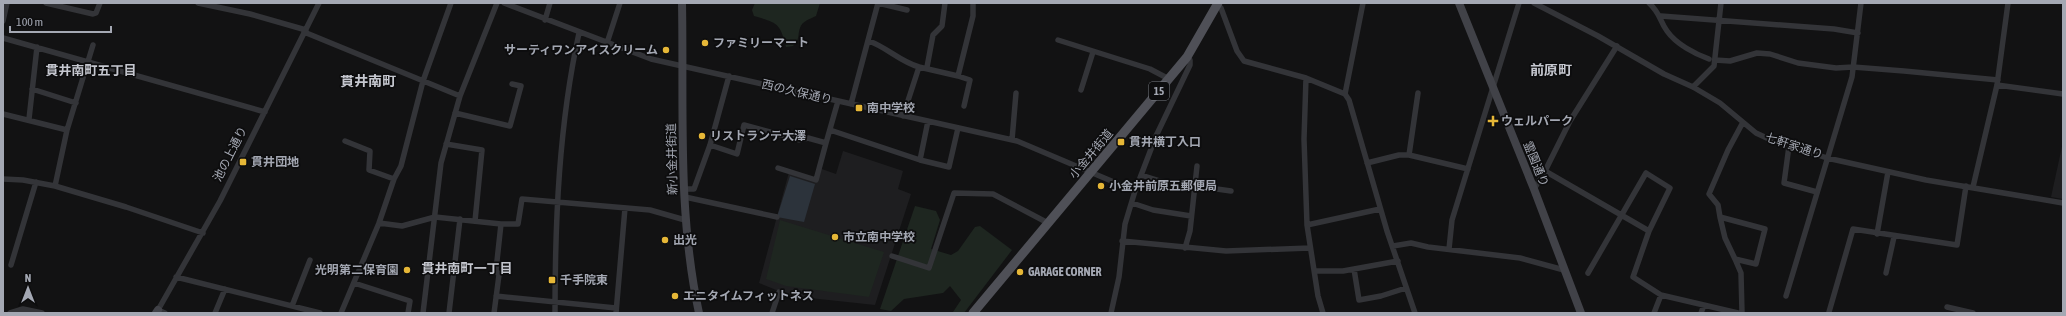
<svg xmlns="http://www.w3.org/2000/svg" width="2066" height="316" viewBox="0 0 2066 316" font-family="'Asap Condensed','Noto Sans JP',sans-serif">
  <rect width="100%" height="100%" fill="#121213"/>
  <!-- built -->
  <path fill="#1e1e20" d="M2063 142V199L2051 197Z
    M843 151 903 171 898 189 911 194 875 305 791 296 759 283 789 172 815 180 819 168 836 174Z"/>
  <!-- green -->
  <path fill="#1e2620" d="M755 3H820L816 16C810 19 802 21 800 28 797 37 801 37 793 46L786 47C780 22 777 23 754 16L752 10Z
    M915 206 936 211 940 220 931 249 951 255 958 251 975 227 980 226 1012 250 964 313 953 312 961 300 950 286 943 293 904 299 891 311 880 309Z
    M780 220 884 252 869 297 786 286 766 279Z"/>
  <!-- water -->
  <path fill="#2c333b" d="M790 176 815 184 804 222 777 217Z"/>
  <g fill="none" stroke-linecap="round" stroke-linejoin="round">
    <!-- street -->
    <path stroke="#333438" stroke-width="5.5" d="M46 3 93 14 96 13 100 3
      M198 3 250 14 306 30
      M504 3 651 59 1017 141 1135 191
      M1534 3 1598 36 1664 74 1693 87 1720 103 1756 133 1769 139 1827 158 1926 180 2063 203
      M1649 3C1661 14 1659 20 1667 31 1676 44 1695 54 1709 59
      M1217 6 1221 8 1237 51 1244 61 1306 78 1345 94 1349 100 1387 231 1415 313
      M1661 16 1834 29 1858 33
      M545 20 550 3
      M3 21 7 3
      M304 32 460 96
      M3 38 265 112
      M1058 40 1150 69 1169 79
      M869 41C888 48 899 61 919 67
      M607 43 620 3
      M93 45 67 130 55 186 126 207 203 233
      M1715 60 1730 61 1757 53 1770 54 1798 63 1836 68 1853 67 1904 71 1998 80
      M927 67 933 35 942 26 945 3
      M958 76 970 80 964 106
      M1306 78 1304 139 1307 225 1318 296 1323 313
      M1997 85 2063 94
      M1693 87 1714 66 1721 3
      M32 89 76 103
      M1081 90 1093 52
      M1345 94 1363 3
      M851 104 878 3 907 10
      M455 113 510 126 521 86 512 84
      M3 114 67 130
      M903 116 919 67 958 76 973 16V3
      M29 119 37 47
      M830 130 920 160 928 121
      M1012 140 1016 93
      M345 141 370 151 369 170 394 179
      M446 144 482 150 475 221
      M710 145 737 154 744 125 800 140 808 138 826 143 838 101
      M1789 146 1784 183 1817 192
      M1409 155 1418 93
      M920 160 949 167 958 128
      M1367 163 1399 155H1409L1468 169
      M778 168 816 180 826 143
      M1545 171 1649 231 1633 277 1661 295 1738 313
      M1141 175 1160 181 1231 191
      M3 179 23 180 55 186
      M1973 187 1997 85 2008 3
      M684 189H694L710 145 729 76
      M1534 189 1545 171 1570 121 1617 46
      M685 197 777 217
      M1132 203 1153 210 1191 216
      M1720 217 1725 238 1735 259 1756 264 1765 229 1720 217 1718 205 1709 194 1728 150 1742 124
      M379 223 394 179 401 166 423 81 451 3
      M501 224H518L522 199 650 210 685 220
      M1307 225 1380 209
      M1877 234 1888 172
      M1122 241 1226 251 1310 248
      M1393 246 1411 243 1428 247 1520 258 1564 270
      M1185 248 1190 231 1197 166
      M1449 249 1452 220 1519 3
      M892 256 929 268 954 193 993 194 1048 223
      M1735 259 1741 273 1742 313
      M11 265 36 182
      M1354 269 1359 300 1381 296 1406 288
      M1315 271H1343L1398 261
      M1588 273 1646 173 1670 188 1649 231
      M1886 273 1894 237
      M176 277 320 313
      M354 283 410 301 408 313
      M496 296 616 308
      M1786 296 1852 77 1861 3
      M292 306 310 260
      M1947 307 1973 313
      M1829 312 1853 229 1957 245 1966 186
      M10 313 23 309 42 313
      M165 313 158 310 220 201 319 3
      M215 313 225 289
      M341 313 379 223 402 226 435 217 501 224 496 270 499 275 494 313
      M423 313 441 163 460 96 497 3
      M449 313 460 219
      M555 313C555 220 559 124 579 33
      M616 313 625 208
      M772 313 779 292
      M1111 313 1119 277 1125 224 1135 191 1156 136 1190 65V60L1187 57
      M1654 313 1661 295
      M1701 313 1704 305"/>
    <!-- secondary -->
    <path stroke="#414248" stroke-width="8" d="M682 3C684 106 677 212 699 313
      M1459 3 1534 189 1581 313
      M156 313 158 310"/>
    <!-- primary -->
    <path stroke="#4f5057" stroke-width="9" d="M973 313 1187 57 1218 3"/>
  </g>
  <!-- markers -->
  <g fill="#e6b737" stroke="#0d0d0e" stroke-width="1.5">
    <circle cx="705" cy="43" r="4"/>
    <circle cx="666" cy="50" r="4"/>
    <rect x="855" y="104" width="8" height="8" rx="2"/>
    <path d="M1491 115h4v4h4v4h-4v4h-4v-4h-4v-4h4z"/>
    <circle cx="702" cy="136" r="4"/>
    <rect x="1117" y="138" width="8" height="8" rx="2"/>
    <rect x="239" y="158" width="8" height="8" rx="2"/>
    <circle cx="1101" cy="186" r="4"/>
    <circle cx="835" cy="237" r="4"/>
    <circle cx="665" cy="240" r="4"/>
    <circle cx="407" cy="270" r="4"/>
    <circle cx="1020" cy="272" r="4"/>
    <rect x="548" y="276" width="8" height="8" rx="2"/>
    <circle cx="675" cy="296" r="4"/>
  </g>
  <g text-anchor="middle" stroke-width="3.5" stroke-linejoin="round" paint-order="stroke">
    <!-- shield labels -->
    <rect fill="#0d0d0e" stroke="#777a82" stroke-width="1" x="1149" y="82" width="20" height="18" rx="3"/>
    <g font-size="11" font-weight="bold" fill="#a4a8b3">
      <text x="1159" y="95">15</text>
    </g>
    <!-- poi labels -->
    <g font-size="12" font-weight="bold" fill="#a4a8b3" stroke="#0d0d0e" text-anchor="start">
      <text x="713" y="47">ファミリーマート</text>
      <text x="658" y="54" text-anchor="end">サーティワンアイスクリーム</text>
      <text x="867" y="112">南中学校</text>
      <text x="1501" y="125">ウェルパーク</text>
      <text x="710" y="140">リストランテ大澤</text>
      <text x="1129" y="146">貫井横丁入口</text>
      <text x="251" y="166">貫井団地</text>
      <text x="1109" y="190">小金井前原五郵便局</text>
      <text x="843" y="241">市立南中学校</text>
      <text x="673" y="244">出光</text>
      <text x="399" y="274" text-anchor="end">光明第二保育園</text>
      <text x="1028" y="276">GARAGE CORNER</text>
      <text x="560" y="284">千手院東</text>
      <text x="683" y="300">エニタイムフィットネス</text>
    </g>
    <!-- street labels -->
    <g font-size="12" fill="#a4a8b3" stroke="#0d0d0e">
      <text transform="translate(797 92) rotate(13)" y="4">西の久保通り</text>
      <text transform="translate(1794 146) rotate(18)" y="4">七軒家通り</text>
      <text transform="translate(230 154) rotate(-63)" y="4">池の上通り</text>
      <text transform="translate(1091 154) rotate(-50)" y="4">小金井街道</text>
      <text transform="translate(672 159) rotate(-91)" y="4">新小金井街道</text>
      <text transform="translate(1536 164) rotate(68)" y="4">霊園通り</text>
    </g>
    <!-- neighbourhood labels -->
    <g font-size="13" font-weight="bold" fill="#c5c7cf" stroke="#0d0d0e">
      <text x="91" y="75">貫井南町五丁目</text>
      <text x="467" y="273">貫井南町一丁目</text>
    </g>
    <!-- quarter labels -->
    <g font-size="14" font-weight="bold" fill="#c5c7cf" stroke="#0d0d0e">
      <text x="1551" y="75">前原町</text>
      <text x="368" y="86">貫井南町</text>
    </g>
  </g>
  <!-- border -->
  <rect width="2066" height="316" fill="none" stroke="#a4a8b3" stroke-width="8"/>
  <!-- north arrow -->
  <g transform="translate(28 288)" stroke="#0d0d0e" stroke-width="3" paint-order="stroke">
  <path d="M0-3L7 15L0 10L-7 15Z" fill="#a4a8b3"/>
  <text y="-6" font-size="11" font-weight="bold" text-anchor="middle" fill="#a4a8b3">N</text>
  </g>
  <!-- scale -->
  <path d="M10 26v6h101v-6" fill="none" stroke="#a4a8b3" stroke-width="2"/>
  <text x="16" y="26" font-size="12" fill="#a4a8b3" stroke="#0d0d0e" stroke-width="3" paint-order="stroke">100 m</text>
</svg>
